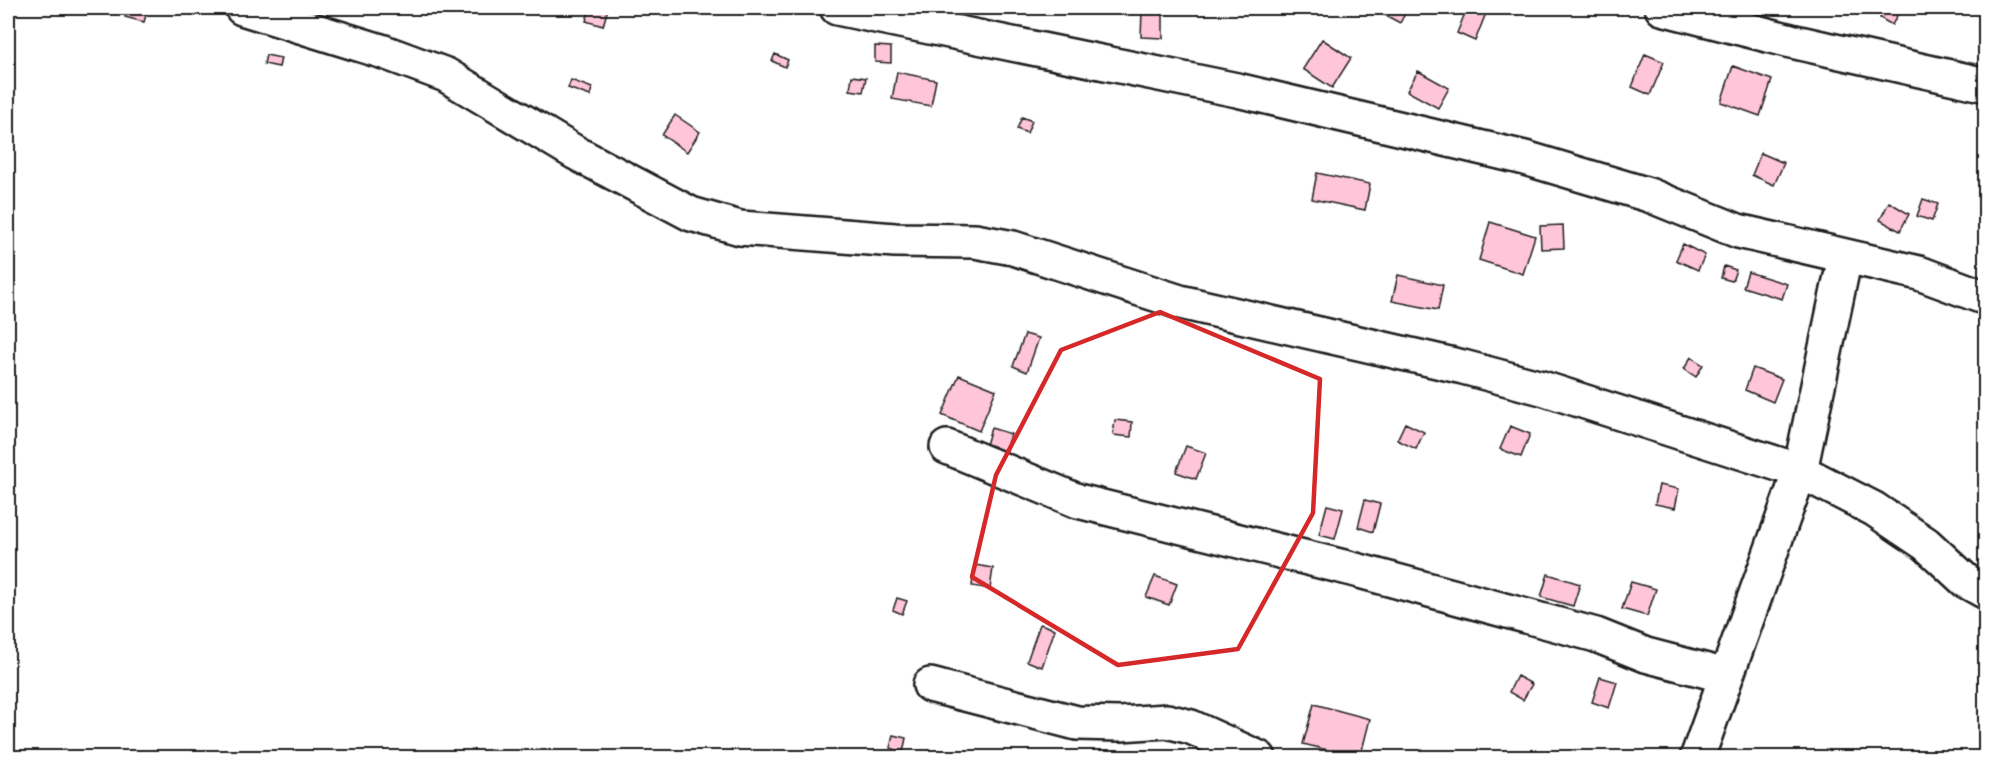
<svg xmlns="http://www.w3.org/2000/svg" width="1993" height="765" viewBox="0 0 1993 765" font-family="Caveat,sans-serif">
  <rect width="100%" height="100%" fill="#fff"/>
  <filter id="ink" filterUnits="userSpaceOnUse"><feTurbulence type="fractalNoise" baseFrequency=".0167" numOctaves="2"/><feDisplacementMap in="SourceGraphic" scale="12" xChannelSelector="R" yChannelSelector="G"/><feConvolveMatrix kernelMatrix="1 2 1 2 8 2 1 2 1" color-interpolation-filters="sRGB"/></filter>
  <g filter="url(#ink)">
    <!-- building -->
    <path fill="#ffc5d8" stroke="#1c1c1c" stroke-width="1.5" d="M128 8H148L144 22 125 17Z
      M590 8H608L603 26 586 21Z
      M1372 8H1408L1400 23Z
      M1467 8H1488L1475 41 1457 33Z
      M1886 8H1901L1892 25 1880 18Z
      M1142 11 1163 13V38L1141 37Z
      M1322 39 1351 58 1332 88 1303 69Z
      M875 46 891 47V63L875 62Z
      M775 54 788 60 785 67 772 61Z
      M1645 54 1664 62 1650 95 1632 87Z
      M266 55 281 58 279 67 264 64Z
      M1733 66 1772 80 1760 116 1721 102Z
      M1418 71 1449 88 1438 108 1407 91Z
      M897 72 936 80 931 106 892 99Z
      M852 76 866 78 863 92 850 90Z
      M571 80 592 88 590 96 568 88Z
      M675 115 700 132 687 152 662 135Z
      M1022 117 1032 121 1027 133 1017 129Z
      M1761 153 1784 163 1774 185 1752 175Z
      M1317 173 1370 184 1365 210 1312 199Z
      M1923 199 1938 204 1932 221 1917 216Z
      M1889 202 1909 214 1900 231 1880 220Z
      M1490 222 1535 236 1523 274 1479 260Z
      M1563 225 1564 248 1541 249 1540 226Z
      M1683 244 1705 255 1698 270 1676 260Z
      M1724 266 1736 270 1732 281 1721 278Z
      M1748 272 1787 284 1782 299 1743 287Z
      M1398 275 1443 285 1438 310 1392 301Z
      M1025 334 1039 338 1027 372 1013 366Z
      M1691 357 1703 365 1696 377 1684 369Z
      M1753 368 1782 379 1773 402 1745 390Z
      M959 375 996 390 979 431 942 415Z
      M1115 420 1132 422 1131 437 1113 435Z
      M1405 423 1424 432 1416 449 1397 440Z
      M1510 426 1530 434 1521 457 1500 449Z
      M991 428 1011 434 1003 464 982 458Z
      M1186 446 1206 453 1196 479 1176 472Z
      M1659 485 1679 489 1675 508 1655 504Z
      M1365 500 1380 504 1373 532 1358 527Z
      M1327 505 1343 509 1335 539 1319 535Z
      M975 565 993 568 990 589 972 586Z
      M1548 574 1580 584 1573 606 1541 597Z
      M1155 576 1177 584 1169 605 1146 597Z
      M1631 582 1656 589 1647 616 1622 609Z
      M897 598 907 601 902 614 893 610Z
      M1040 624 1055 629 1042 667 1027 661Z
      M1517 676 1532 684 1523 700 1509 692Z
      M1600 677 1617 682 1609 708 1592 702Z
      M1314 704 1370 719 1360 758 1303 744Z
      M893 735 906 738 903 752 890 748Z"/>
    <g fill="none" stroke-linecap="round" stroke-linejoin="round">
      <!-- minor casing -->
      <g stroke="#1c1c1c" stroke-width="38">
        <path id="minor" d="M242 8 384 52 446 75 576 153 691 214 740 228 895 240 975 241 1013 248 1180 302 1463 367 1542 388 1800 471 1874 509 1926 544 1966 581 1986 592
          M837 8 1237 90 1525 158 1649 195 1738 231 1919 273 1986 298
          M1662 8 1791 41 1986 85
          M947 447 1078 501 1352 569 1596 635 1646 655 1726 676
          M930 685 1077 723 1120 724 1167 721 1191 727 1259 758
          M1697 758 1800 471 1845 257"/>
      </g>
      <!-- minor -->
      <use href="#minor" stroke="#fff" stroke-width="33"/>
    </g>
  </g>
  <!-- marked area -->
  <path fill="none" stroke="#d62828" stroke-width="4.5" stroke-linejoin="round" d="M1160 312 1320 379 1313 513 1238 649 1118 665 972 577 996 475 1061 350Z"/>
  <!-- margin -->
  <rect width="1993" height="765" fill="none" stroke="#fff" stroke-width="30"/>
  <rect x="15" y="15" width="1963" height="735" fill="none" stroke="#1c1c1c" stroke-width="2" filter="url(#ink)"/>
</svg>
